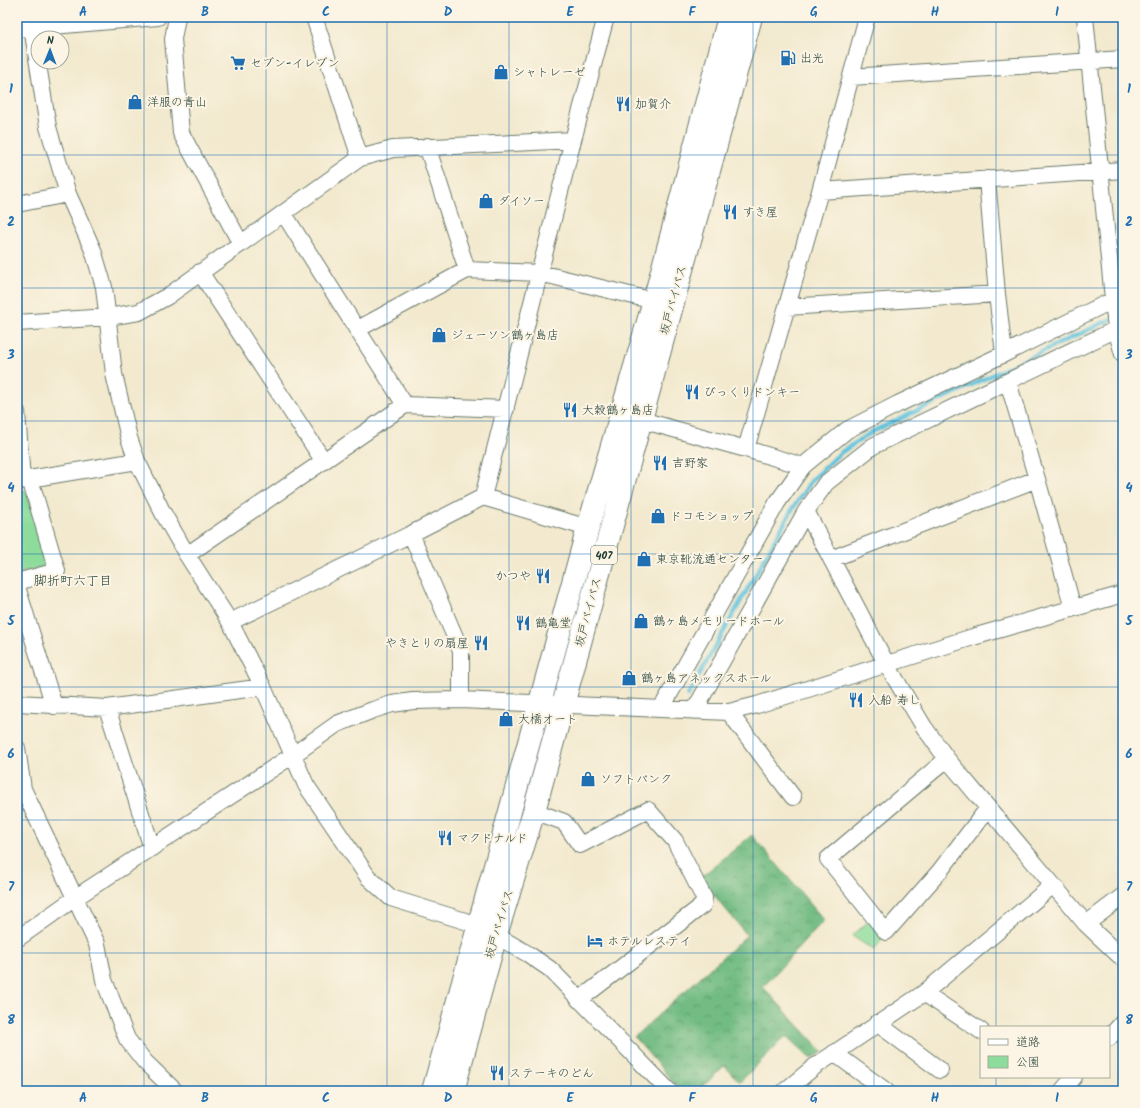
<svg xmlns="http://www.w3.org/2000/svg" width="1140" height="1108" viewBox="0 0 1140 1108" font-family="Kalam,'Klee One',sans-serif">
  <defs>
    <pattern id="forest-crowns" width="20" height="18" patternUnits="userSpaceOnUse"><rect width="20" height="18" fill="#72bc83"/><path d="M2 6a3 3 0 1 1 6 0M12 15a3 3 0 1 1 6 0" fill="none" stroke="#5d9a6c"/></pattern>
  </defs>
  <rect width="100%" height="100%" fill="#fcf5e5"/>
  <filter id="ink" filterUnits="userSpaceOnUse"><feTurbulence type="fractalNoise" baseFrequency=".025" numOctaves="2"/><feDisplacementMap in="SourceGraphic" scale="8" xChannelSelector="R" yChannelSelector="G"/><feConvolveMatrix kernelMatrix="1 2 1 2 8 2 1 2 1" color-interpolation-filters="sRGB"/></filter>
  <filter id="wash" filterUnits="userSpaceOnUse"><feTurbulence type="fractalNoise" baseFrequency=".012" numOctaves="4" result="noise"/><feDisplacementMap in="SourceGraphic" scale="16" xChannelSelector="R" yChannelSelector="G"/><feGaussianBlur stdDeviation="0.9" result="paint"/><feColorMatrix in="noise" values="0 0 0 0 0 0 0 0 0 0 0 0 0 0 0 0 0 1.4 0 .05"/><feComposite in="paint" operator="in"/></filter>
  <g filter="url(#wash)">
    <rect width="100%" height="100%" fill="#f2e9ce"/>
    <!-- green -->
    <path fill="#8ddc9b" stroke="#568c68" d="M27 490 49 565 17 574V492Z
      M870 920 884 937 874 950 852 936Z"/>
    <!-- forest -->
    <path fill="url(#forest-crowns)" stroke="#487c5c" d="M752 835 824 920 763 987 823 1052 811 1059 786 1036 740 1082 724 1066 698 1091H681L634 1037 747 935 700 878Z"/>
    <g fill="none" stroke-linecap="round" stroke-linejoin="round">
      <!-- stream -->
      <path stroke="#60c3de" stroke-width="4.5" d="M688 695 793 508 812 480 840 453 872 432 1111 319"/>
    </g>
  </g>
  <g filter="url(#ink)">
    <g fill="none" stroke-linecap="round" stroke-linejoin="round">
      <!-- minor casing -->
      <g stroke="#69796a" stroke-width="18">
        <path id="minor" d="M35 17 32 27 48 127 68 194 93 250 104 287 114 374 129 438 137 461 163 513 187 555 230 622 263 687 306 785 368 877 391 898 478 925 528 954 550 969 669 1091
          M177 17 173 39 181 133 241 244
          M314 17 360 158
          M1085 17 1116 329 1123 354
          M17 29 158 17
          M851 77 1123 59
          M427 146 467 270
          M987 179 997 294 1004 354
          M820 191 1123 170
          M17 204 68 194
          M284 214 405 405
          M200 272 323 460
          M787 307 997 294
          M17 323 108 317 139 312 168 296 360 158 393 149 573 140
          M358 329 467 270 540 273 654 301
          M1008 382 1037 479 1073 608
          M17 412 22 480
          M641 420 746 449 803 466
          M746 449 820 191 867 17
          M17 481 137 461
          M483 497 573 140 606 17
          M806 511 887 665 924 727 947 759 1053 885 1086 924 1123 959
          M411 534 461 651V700
          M187 555 405 405 506 409
          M831 559 1037 479
          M17 582 57 571 30 479
          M17 587 54 706
          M230 622 411 534 483 497 588 528
          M17 703 107 708 263 687
          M107 708 152 848
          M661 709 777 503 803 466 847 430 898 404 1004 354 1123 295
          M694 711 806 511 826 483 873 446 1123 326
          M729 712 793 797
          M17 748 23 789 97 944 104 980 127 1039 145 1062 175 1091
          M947 759 828 859 886 932 939 872 988 808
          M534 811 564 822 580 845 648 810 675 841 704 898 703 905 579 1000
          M1086 924 1123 896
          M17 939 75 898 293 755 337 724 373 710 392 704 413 701 461 700 729 712 757 705 973 637 1123 594
          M924 993 981 1031
          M877 1023 940 1070
          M1109 1038 1123 1022
          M834 1053 886 1091
          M785 1091 814 1067 924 993 1053 885
          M1062 1091 1074 1077"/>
      </g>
      <!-- highway casing -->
      <g stroke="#69796a" stroke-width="24">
        <path id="highway" d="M433 1091 588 528 654 301 729 17
          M453 1091 496 935 534 811 751 17"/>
      </g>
      <!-- minor -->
      <use href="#minor" stroke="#fff" stroke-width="16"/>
      <!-- highway -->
      <use href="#highway" stroke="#fff" stroke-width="22"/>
    </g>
  </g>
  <!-- grid -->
  <path fill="none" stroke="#1f6fb2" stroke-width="1" stroke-opacity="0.55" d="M144 17V1091M266 17V1091M387 17V1091M509 17V1091M631 17V1091M753 17V1091M874 17V1091M996 17V1027M17 155H1123M17 288H1123M17 421H1123M17 554H1123M17 687H1123M17 820H1123M17 953H1123M996 1077V1091"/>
  <!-- icons -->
  <defs>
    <g id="fuel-bare" transform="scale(1.2)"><path d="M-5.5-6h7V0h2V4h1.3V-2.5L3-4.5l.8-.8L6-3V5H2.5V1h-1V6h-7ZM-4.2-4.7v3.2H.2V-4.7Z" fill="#1f6fb2" stroke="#fcf5e5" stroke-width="2.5" paint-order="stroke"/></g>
    <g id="supermarket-bare" transform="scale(1.2)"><path d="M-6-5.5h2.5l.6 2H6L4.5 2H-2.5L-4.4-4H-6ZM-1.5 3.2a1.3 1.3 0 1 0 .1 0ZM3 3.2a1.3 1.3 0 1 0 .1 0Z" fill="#1f6fb2" stroke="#fcf5e5" stroke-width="2.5" paint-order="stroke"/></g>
    <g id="shop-bare" transform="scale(1.2)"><path d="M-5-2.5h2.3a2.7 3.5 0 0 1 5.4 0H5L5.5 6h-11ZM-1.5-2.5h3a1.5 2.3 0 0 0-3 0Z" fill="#1f6fb2" stroke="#fcf5e5" stroke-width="2.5" paint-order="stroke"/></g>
    <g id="restaurant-bare" transform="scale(1.2)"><path d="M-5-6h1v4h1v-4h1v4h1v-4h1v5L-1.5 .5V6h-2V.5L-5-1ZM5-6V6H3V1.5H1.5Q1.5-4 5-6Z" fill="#1f6fb2" stroke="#fcf5e5" stroke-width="2.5" paint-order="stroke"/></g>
    <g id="hotel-bare" transform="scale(1.2)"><path d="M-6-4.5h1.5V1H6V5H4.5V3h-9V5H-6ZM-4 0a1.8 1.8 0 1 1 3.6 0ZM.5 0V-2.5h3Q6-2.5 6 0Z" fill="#1f6fb2" stroke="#fcf5e5" stroke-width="2.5" paint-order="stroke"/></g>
  </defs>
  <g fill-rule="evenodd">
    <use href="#fuel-bare" x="788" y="58"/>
    <use href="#supermarket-bare" x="238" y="63"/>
    <use href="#shop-bare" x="501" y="72"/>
    <use href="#shop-bare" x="135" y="102"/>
    <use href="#restaurant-bare" x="623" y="104"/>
    <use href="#shop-bare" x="486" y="201"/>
    <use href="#restaurant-bare" x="730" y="212"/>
    <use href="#shop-bare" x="439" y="335"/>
    <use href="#restaurant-bare" x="692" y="392"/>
    <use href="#restaurant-bare" x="570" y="410"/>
    <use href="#restaurant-bare" x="660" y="463"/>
    <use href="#shop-bare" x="658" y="516"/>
    <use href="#shop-bare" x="644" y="559"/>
    <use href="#restaurant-bare" x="543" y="576"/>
    <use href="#shop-bare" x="641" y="621"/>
    <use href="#restaurant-bare" x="523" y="623"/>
    <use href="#restaurant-bare" x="481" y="643"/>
    <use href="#shop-bare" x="629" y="678"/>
    <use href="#restaurant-bare" x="856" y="700"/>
    <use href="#shop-bare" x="506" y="719"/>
    <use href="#shop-bare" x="588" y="779"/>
    <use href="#restaurant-bare" x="445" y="838"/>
    <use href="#hotel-bare" x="595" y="941"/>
    <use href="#restaurant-bare" x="497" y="1073"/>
  </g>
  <g text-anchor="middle" stroke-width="4" stroke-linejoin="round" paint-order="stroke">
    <!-- shield labels -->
    <rect fill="#fcf5e5" stroke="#617469" stroke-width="1" x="591" y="546" width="26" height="18" rx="3"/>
    <g font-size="11" font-weight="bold" fill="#1f3d34">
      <text x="604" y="559">407</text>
    </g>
    <!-- poi labels -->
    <g font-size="12" fill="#1f3d34" stroke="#fcf5e5" text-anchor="start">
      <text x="800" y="62">出光</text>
      <text x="250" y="67">セブン-イレブン</text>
      <text x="513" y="76">シャトレーゼ</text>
      <text x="147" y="106">洋服の青山</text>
      <text x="635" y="108">加賀介</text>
      <text x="498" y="205">ダイソー</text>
      <text x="742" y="216">すき屋</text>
      <text x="451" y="339">ジェーソン鶴ヶ島店</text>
      <text x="704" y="396">びっくりドンキー</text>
      <text x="582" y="414">大穀鶴ヶ島店</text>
      <text x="672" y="467">吉野家</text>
      <text x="670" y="520">ドコモショップ</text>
      <text x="656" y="563">東京靴流通センター</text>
      <text x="531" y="580" text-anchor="end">かつや</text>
      <text x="653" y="625">鶴ヶ島メモリードホール</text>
      <text x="535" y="627">鶴亀堂</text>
      <text x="469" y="647" text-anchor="end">やきとりの扇屋</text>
      <text x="641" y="682">鶴ヶ島アネックスホール</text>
      <text x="868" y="704">入船 寿し</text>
      <text x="518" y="723">大橋オート</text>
      <text x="600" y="783">ソフトバンク</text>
      <text x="457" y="842">マクドナルド</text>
      <text x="607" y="945">ホテルレステイ</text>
      <text x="509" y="1077">ステーキのどん</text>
    </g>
    <!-- street labels -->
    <g font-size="12" fill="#1f3d34" stroke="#fcf5e5">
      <text transform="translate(673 300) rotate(-75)" y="4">坂戸バイパス</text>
      <text transform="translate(588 612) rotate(-75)" y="4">坂戸バイパス</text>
      <text transform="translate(499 924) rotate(-73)" y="4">坂戸バイパス</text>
    </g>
    <!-- neighbourhood labels -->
    <g font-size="13" fill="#1f3d34" stroke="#fcf5e5">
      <text x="73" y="585">脚折町六丁目</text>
    </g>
  </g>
  <!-- margin -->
  <rect width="1140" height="1108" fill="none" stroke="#fcf5e5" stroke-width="44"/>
  <!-- legend -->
  <rect x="980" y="1026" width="130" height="52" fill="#fcf5e5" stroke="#a4ab9e"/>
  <rect x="988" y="1039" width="20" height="6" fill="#ffffff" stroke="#a4ab9e"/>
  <text x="1016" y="1046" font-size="12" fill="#1f3d34">道路</text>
  <rect x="988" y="1056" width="20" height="12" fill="#8ddc9b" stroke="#a4ab9e"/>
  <text x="1016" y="1066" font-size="12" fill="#1f3d34">公園</text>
  <!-- north arrow -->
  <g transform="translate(50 50) rotate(1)"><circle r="19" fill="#fcf5e5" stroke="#a4ab9e"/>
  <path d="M0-3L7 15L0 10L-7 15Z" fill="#1f6fb2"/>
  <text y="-6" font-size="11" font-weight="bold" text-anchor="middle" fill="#1f3d34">N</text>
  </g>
  <rect x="22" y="22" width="1096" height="1064" fill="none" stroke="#1f6fb2" stroke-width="1.5"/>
  <g font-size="13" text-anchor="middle" font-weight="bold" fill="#1f6fb2">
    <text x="83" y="16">A</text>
    <text x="205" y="16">B</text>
    <text x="326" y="16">C</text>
    <text x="448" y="16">D</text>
    <text x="570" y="16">E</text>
    <text x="692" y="16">F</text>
    <text x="814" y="16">G</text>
    <text x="935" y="16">H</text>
    <text x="1057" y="16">I</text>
    <text x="11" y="93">1</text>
    <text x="1129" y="93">1</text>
    <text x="11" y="226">2</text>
    <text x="1129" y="226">2</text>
    <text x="11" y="359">3</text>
    <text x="1129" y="359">3</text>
    <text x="11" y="492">4</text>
    <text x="1129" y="492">4</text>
    <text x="11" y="625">5</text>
    <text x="1129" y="625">5</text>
    <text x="11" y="758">6</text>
    <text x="1129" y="758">6</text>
    <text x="11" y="891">7</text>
    <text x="1129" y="891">7</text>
    <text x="11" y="1024">8</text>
    <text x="1129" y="1024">8</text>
    <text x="83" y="1102">A</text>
    <text x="205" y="1102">B</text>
    <text x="326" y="1102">C</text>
    <text x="448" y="1102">D</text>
    <text x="570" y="1102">E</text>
    <text x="692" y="1102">F</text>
    <text x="814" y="1102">G</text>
    <text x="935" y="1102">H</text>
    <text x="1057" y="1102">I</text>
  </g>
</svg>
